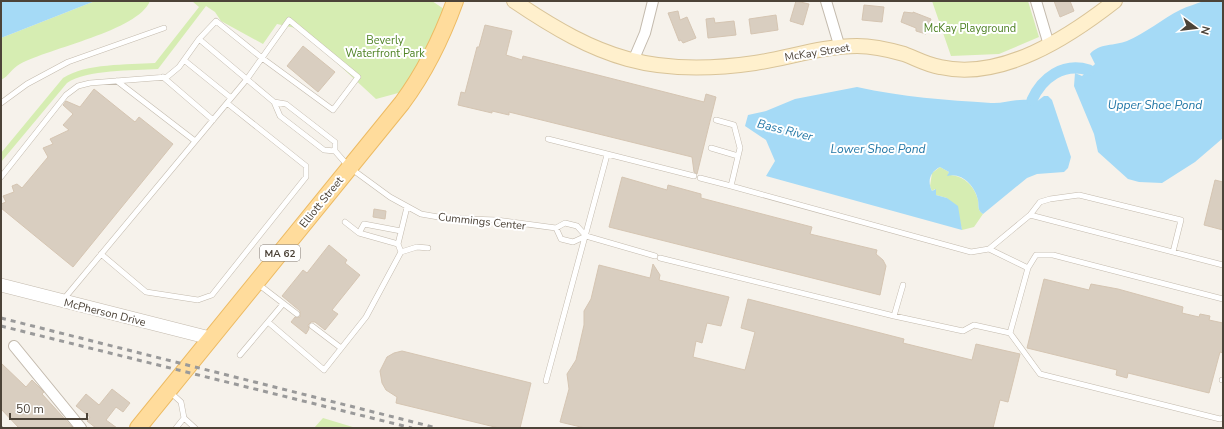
<svg xmlns="http://www.w3.org/2000/svg" width="1224" height="429" viewBox="0 0 1224 429" font-family="'Nunito Sans',sans-serif">
  <rect width="100%" height="100%" fill="#f6f2eb"/>
  <!-- green -->
  <path fill="#d6edb2" d="M95 1H150C138 31 49 48 20 64 12 68 9 76 1 80V38Z
    M192 1H432L450 13 413 89 376 99 300 29 277 24 263 44 221 21 215 12 206 6 158 69C133 71 87 69 67 83L1 162V153L63 78C86 63 127 65 155 63L199 7Z
    M932 1H1028L1039 37 999 54 951 56Z
    M940 167 949 172 948 175C963 175 974 185 978 200 979 206 977 210 983 214L974 227 962 230 960 221 947 198 936 195 935 189 932 191 930 186 932 173Z
    M323 418 356 428H314Z"/>
  <!-- water -->
  <path fill="#a5daf6" d="M1 1H95L1 38Z
    M1204 1H1223V138L1195 162 1162 183 1139 182 1128 179 1098 152 1094 134 1074 86 1075 73 1082 76 1095 64 1090 54C1099 43 1115 46 1127 41 1146 33 1162 19 1180 10 1188 6 1196 4 1204 1Z
    M857 87C902 97 946 100 991 103 1007 104 1021 96 1036 102L1044 96H1048L1052 100 1071 157 1068 168 1064 172 1037 174 1027 178 983 214C977 210 979 206 978 200 975 186 962 172 947 176L949 172 940 167C930 172 927 181 932 191L936 189V195L947 198 958 206 962 230 766 176 775 161 766 140 745 126 748 115 766 111 795 99Z"/>
  <g fill="none" stroke-linecap="round" stroke-linejoin="round">
    <!-- canal -->
    <path stroke="#a5daf6" stroke-width="11" d="M1032 100C1042 78 1063 62 1089 70"/>
  </g>
  <!-- building -->
  <path fill="#d9cec0" stroke="#d5c5b2" d="M796 1 809 4 803 25 790 21Z
    M1054 1H1070L1074 11 1060 17Z
    M864 5 884 7 882 22 862 20Z
    M678 11 680 20 687 17 696 38 683 43 681 40 679 41 668 13Z
    M904 12 913 13V12L931 19 926 34 916 31V28L901 22Z
    M776 15 778 30 751 34 749 19Z
    M714 18 715 23 734 21 736 35 708 38 706 19Z
    M485 25 512 31 506 55 522 60 523 56 704 102 706 94 716 97 697 174 694 172 692 157 509 112V115L492 111V113L458 105 461 92 465 93 477 47H479Z
    M303 46 335 72 318 92 287 66Z
    M94 89 135 122 139 117 173 144 73 267 1 208V204L6 202 3 196 14 192 12 186 17 184 22 188 48 157 43 148 53 144 50 139 69 130 63 125 73 114 63 105 66 101 80 107Z
    M622 177 667 190 668 185 701 194V198L812 227 810 234 877 250 876 254 883 260 886 266 880 295 609 227Z
    M1215 180 1223 182V230L1204 225Z
    M374 209 386 211 385 219 373 217Z
    M329 245 347 260 345 263 360 275 332 310 338 314 325 330 315 322H311L308 325 309 329 306 334 291 322 295 317H300V311L282 296 303 270 307 273Z
    M653 264 660 275 659 280 729 297 721 326 707 323 702 343 696 341 693 357 745 370 755 332 741 328 748 299 904 339 903 343 972 360 976 344 1020 354 1008 402 1000 400 993 428H585L560 422 569 389 567 374 576 360 584 325V311L591 299 599 265 650 278Z
    M1044 279 1089 290 1091 284 1118 289 1183 307 1182 313 1199 317 1200 314 1210 316 1209 320 1223 323V353L1220 352 1209 393 1128 373 1127 378 1116 375 1117 370 1027 348Z
    M402 351 531 383 520 428H499L396 403 397 397 386 390 382 383 380 371 387 357 394 353Z
    M1 363 26 387 32 380 44 392 42 394 73 428H19L1 409Z
    M112 389 130 403 123 412 116 407 106 420 117 428H96L87 421 90 417 76 406 86 394 99 405Z"/>
  <g fill="none" stroke-linecap="round" stroke-linejoin="round">
    <!-- service casing -->
    <g stroke="#c3baad" stroke-width="6">
      <path id="service" d="M184 60 231 98
        M163 77 213 120
        M117 81 195 141
        M1 103 27 84 68 62 164 28
        M716 120 734 125 740 148 731 186 971 252 989 249 1030 215 1223 265
        M548 139 694 176
        M711 148 738 156
        M335 151 324 150 280 116 274 102 286 104 335 142V151L349 167 390 197 421 214 444 218 496 220 556 228 565 223 577 226 586 236 655 256
        M1 177 66 95 78 86 90 83 167 77 179 67 199 39 274 102
        M700 178 731 186
        M1030 215 1040 202 1050 199 1079 195 1181 220 1173 252
        M345 222 359 233
        M556 228 561 239 573 242 586 236
        M398 244 359 233 364 224 401 231
        M989 249 1028 268
        M401 252 398 244 407 207
        M101 254 146 292 198 300 212 295 306 177V166L227 103
        M660 258 894 316 963 331 974 325 1010 333 1040 374 1220 419 1223 418
        M258 284 297 314
        M63 300 247 79 289 20 358 77 333 110 262 58 216 21 199 39
        M894 316 903 285
        M268 322 324 370 366 317 401 252 417 247 428 248
        M312 326 341 348
        M1010 333 1028 268 1036 255H1053L1223 299
        M240 355 283 304
        M1222 380H1223
        M546 381 607 155
        M170 392 181 402 184 418
        M176 428 184 418 195 428"/>
    </g>
    <!-- minor casing -->
    <g stroke="#c3baad" stroke-width="12">
      <path id="minor" d="M826 1 840 48
        M1036 1 1049 45
        M633 61 645 33 653 1
        M14 346 81 428"/>
    </g>
    <!-- tertiary casing -->
    <g stroke="#c3baad" stroke-width="14">
      <path id="tertiary" d="M1 285 210 338"/>
    </g>
    <!-- secondary casing -->
    <g stroke="#d9c499" stroke-width="16">
      <path id="secondary" d="M514 1C598 58 653 78 755 63 789 58 822 46 857 46 872 46 890 50 904 54 917 59 927 65 940 67 1002 81 1069 37 1115 1"/>
    </g>
    <!-- primary casing -->
    <g stroke="#edbb63" stroke-width="18">
      <path id="primary" d="M138 428 402 103C425 72 442 37 455 1"/>
    </g>
    <!-- service -->
    <use href="#service" stroke="#fff" stroke-width="5"/>
    <!-- minor -->
    <use href="#minor" stroke="#fff" stroke-width="10"/>
    <!-- tertiary -->
    <use href="#tertiary" stroke="#fff" stroke-width="13"/>
    <!-- secondary -->
    <use href="#secondary" stroke="#fff0cd" stroke-width="14"/>
    <!-- primary -->
    <use href="#primary" stroke="#ffdc9c" stroke-width="16"/>
    <!-- rail -->
    <path stroke="#9a9a9a" stroke-width="3" stroke-dasharray="5 5" stroke-linecap="butt" d="M1 318 437 428
      M1 326 412 428
      M1 427 2 428"/>
  </g>
  <g text-anchor="middle" stroke-width="4" stroke-linejoin="round" paint-order="stroke">
    <!-- shield labels -->
    <rect fill="#fff" stroke="#827b74" stroke-width="1" x="260" y="245" width="40" height="16" rx="3"/>
    <g font-size="10" font-weight="bold" fill="#4c4338">
      <text x="280" y="257">MA 62</text>
    </g>
    <!-- park labels -->
    <g font-size="11" fill="#4f8325" stroke="#fff">
      <text x="970" y="32">McKay Playground</text>
      <text x="385" y="44">Beverly<tspan x="385" dy="13">Waterfront Park</tspan></text>
    </g>
    <!-- street labels -->
    <g font-size="11" fill="#4c4338" stroke="#fff">
      <text transform="translate(817 52) rotate(-9)" y="4">McKay Street</text>
      <text transform="translate(321 202) rotate(-51)" y="4">Elliott Street</text>
      <text transform="translate(482 221) rotate(6)" y="4">Cummings Center</text>
      <text transform="translate(105 312) rotate(14)" y="4">McPherson Drive</text>
    </g>
    <!-- water labels -->
    <g font-size="12" font-style="italic" fill="#2478a7" stroke="#fff">
      <text x="1155" y="109">Upper Shoe Pond</text>
      <text transform="translate(785 130) rotate(14)" y="4">Bass River</text>
      <text x="878" y="153">Lower Shoe Pond</text>
    </g>
  </g>
  <!-- border -->
  <rect width="1224" height="429" fill="none" stroke="#4c4338" stroke-width="4"/>
  <!-- north arrow -->
  <g transform="translate(1196 28) rotate(105)" stroke="#ffffff" stroke-width="3" paint-order="stroke">
  <path d="M0-3L7 15L0 10L-7 15Z" fill="#4c4338"/>
  <text y="-6" font-size="11" font-weight="bold" text-anchor="middle" fill="#4c4338">N</text>
  </g>
  <!-- scale -->
  <path d="M10 413v6h77v-6" fill="none" stroke="#4c4338" stroke-width="2"/>
  <text x="16" y="413" font-size="12" fill="#4c4338" stroke="#ffffff" stroke-width="3" paint-order="stroke">50 m</text>
</svg>
